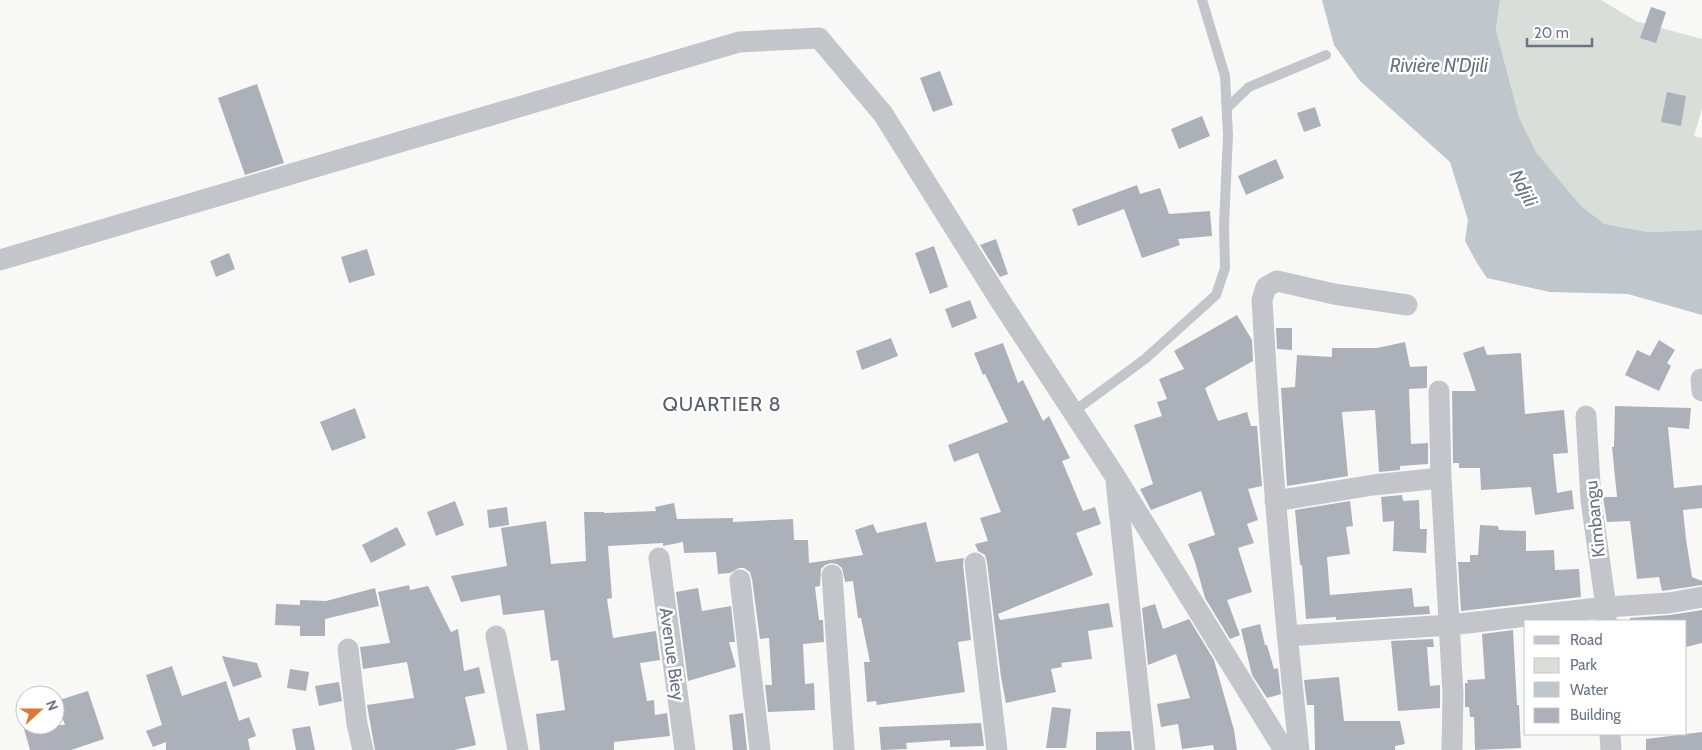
<svg xmlns="http://www.w3.org/2000/svg" width="1702" height="750" viewBox="0 0 1702 750" font-family="Cabin,sans-serif">
  <rect width="100%" height="100%" fill="#f8f9f7"/>
  <!-- green -->
  <path fill="#d9dfd8" d="M1500 0H1601L1636 21 1702 39V108L1694 136 1702 138V230L1648 232 1605 224 1581 206 1536 152 1519 117 1496 30Z"/>
  <!-- water -->
  <path fill="#bfc6cc" d="M1322 0H1500L1496 30 1519 117 1536 152 1581 206 1605 224 1648 232 1702 230V315L1628 294 1550 292 1487 278 1477 263 1465 241 1468 220 1450 162 1360 81 1334 45Z"/>
  <!-- building -->
  <path fill="#acb1b9" d="M1651 7 1666 12 1656 43 1640 38Z
    M940 71 953 105 933 112 920 78Z
    M257 84 284 163 245 175 218 98Z
    M1667 92 1686 96 1681 126 1661 122Z
    M1315 107 1321 126 1304 132 1297 113Z
    M1202 116 1210 136 1179 149 1171 129Z
    M1276 159 1284 178 1246 195 1238 176Z
    M1137 185 1140 194 1160 188 1169 214 1210 211 1212 236 1178 239 1180 245 1142 258 1124 209 1078 226 1072 209Z
    M996 239 1008 274 1000 277 980 245Z
    M934 246 948 287 930 294 915 253Z
    M367 249 375 275 349 283 341 257Z
    M229 253 235 269 216 277 210 261Z
    M970 300 977 318 952 328 945 309Z
    M1237 315 1252 340 1253 361 1205 388 1218 421 1247 412 1251 426H1257L1262 486 1248 489 1258 520 1247 524 1254 543 1238 548 1252 592 1227 600 1240 635 1230 639 1205 598 1195 562 1188 544 1215 535 1201 491 1151 510 1140 489 1153 484 1134 425 1162 416 1157 402 1167 399 1159 379 1184 369 1174 351Z
    M1276 328H1292V350L1277 349Z
    M891 338 898 356 862 370 856 351Z
    M1659 340 1675 350 1667 363 1671 366 1659 391 1625 375 1637 350 1650 356Z
    M1405 342 1410 367 1427 366V388L1409 389 1411 444 1428 443V464L1400 466V470L1379 472 1375 410 1342 412 1348 476 1287 486 1281 388 1295 387 1297 355 1332 357V348H1377Z
    M1003 343 1018 383 1023 380 1043 421 1049 416 1070 458 1062 461 1083 511 1095 507 1101 524 1076 533 1093 575 998 614 1000 620 1109 603 1113 627 1088 631 1092 659 1061 663 1062 667 1051 669 1056 692 1006 703 1001 677 987 562 985 555 978 551 975 544 988 541 980 518 1001 512 978 453 954 462 948 445 1008 422 985 374 983 375 974 353Z
    M1484 346 1487 355 1521 353 1525 414 1564 410 1568 453 1553 454 1557 493 1572 490 1574 509 1535 515 1531 487 1481 490 1480 468H1459V463H1453L1452 391H1476L1463 353Z
    M1615 406 1691 408 1689 429 1668 427 1674 488 1702 485V508L1683 510 1686 539 1692 577 1702 581V585L1662 591 1659 577 1637 579 1630 521 1607 522 1603 497H1617L1612 447H1614Z
    M355 408 366 438 332 451 320 422Z
    M1402 495 1403 501 1419 500 1420 529H1427L1426 553 1393 551 1394 521 1383 522 1381 497Z
    M455 501 464 525 436 536 427 512Z
    M1350 501 1353 526 1346 527 1350 554 1327 557 1330 595 1412 588 1414 607 1429 606 1430 614 1336 620V617L1306 619 1302 565H1300L1295 510Z
    M674 503 677 519 733 518V522L793 519 794 540H808L809 563 863 555 855 530 873 524 877 533 926 522 936 562 964 558 963 564 971 640 958 642 965 692 877 705 876 701 867 702 864 662H870L861 618H858L853 581 845 582 842 568 837 564 831 563 825 565 821 569 820 586 815 587 819 620H823L824 642 803 644 805 684 814 683 815 710 768 712 765 685H772L769 638 760 639 752 579 750 572 744 568H739L730 573 718 574 716 552 684 553 683 542 663 546V543L608 546 612 598 607 599 613 638 656 631 660 660 640 663 647 701 654 700 655 715 667 713 670 736 614 742V750H540L536 714 565 710 558 660 551 661 544 610 503 615 500 595 461 602 451 576 507 566 501 528 546 521 551 564 586 561 584 512H604V513L656 511 655 507Z
    M507 507 509 525 489 528 487 510Z
    M1480 525 1498 526 1499 530 1526 531V551L1554 550 1555 570 1579 569 1581 597 1461 611 1458 562H1470V555H1478Z
    M397 527 406 545 371 563 362 545Z
    M409 585 410 590 428 586 451 632 458 629 464 671 479 667 485 693 465 697 476 745 454 750H375L367 705 414 698 407 662 363 669 360 647 390 643 378 592Z
    M375 588 379 606 325 619V636H300V626L275 625 276 604 300 605V600L326 601Z
    M698 588 702 611 731 606 735 642H729L736 667 688 681 676 592Z
    M1155 604 1163 629 1189 619 1214 660 1234 730 1237 750H1214L1213 745 1182 749 1178 724 1161 727 1157 704 1190 698 1176 654 1148 665 1142 608Z
    M1702 610V643L1686 647V621H1630V618L1670 615Z
    M1260 624 1265 645H1267L1274 669 1278 668 1281 694 1267 698 1252 675 1241 629Z
    M1513 630 1517 705H1519L1521 748 1475 750 1474 717H1470L1469 707H1465V683H1468L1467 680 1485 679 1482 634Z
    M1433 639 1434 647H1427L1430 686 1440 685V708L1398 711 1391 641Z
    M222 656 257 663 262 677 233 687Z
    M172 666 182 696 226 681 239 721 249 717 256 736 248 739 250 750H166V742L153 747 146 731 162 725 146 675Z
    M290 669 309 672 306 691 287 688Z
    M1339 677 1344 721H1400L1405 744 1395 746V750H1315L1314 705H1307L1304 680Z
    M339 682 342 701 319 706 315 686Z
    M88 691 104 739 71 750H30L23 725H65L56 701Z
    M1052 707 1071 709 1066 748H1046Z
    M743 713 747 750H733L729 715Z
    M981 723 984 746 950 747V740L906 743 907 749 881 750 879 727Z
    M310 726 315 750H296L292 729Z
    M1130 731 1132 750H1096V732Z
    M1702 732V750H1646V739Z"/>
  <g fill="none" stroke-linecap="round" stroke-linejoin="round">
    <!-- service -->
    <path stroke="#c3c5ca" stroke-width="10" d="M1227 108 1249 87 1326 55
      M1073 412 1145 359 1216 295 1225 268 1224 225 1228 135 1225 76 1202 0"/>
    <!-- minor -->
    <path stroke="#c3c5ca" stroke-width="21" d="M0 260 739 42 819 38 883 114 1001 302 1115 476 1284 750
      M1701 379 1702 391
      M1439 391 1441 478 1453 694 1452 750
      M1586 416 1591 500 1606 607V621
      M1116 481 1145 750
      M1275 501 1373 485 1441 478
      M659 558 685 750
      M975 563 997 750
      M832 575 844 750
      M740 580 760 750
      M496 636 518 750
      M1287 636 1450 625 1606 607 1669 603 1702 597
      M348 649 357 724 363 750
      M1610 734 1611 750
      M1299 750C1283 600 1270 450 1262 300L1266 287 1277 281 1334 294 1407 305"/>
  </g>
  <g text-anchor="middle" stroke-width="5" stroke-linejoin="round" paint-order="stroke">
    <!-- street labels -->
    <g font-size="18" fill="#6a7485" stroke="#fff">
      <text transform="translate(1595 519) rotate(-96)" y="6">Kimbangu</text>
      <text transform="translate(672 654) rotate(82)" y="6">Avenue Biey</text>
    </g>
    <!-- water labels -->
    <g font-size="19" font-style="italic" fill="#667480" stroke="#fff">
      <text x="1439" y="72">Rivière N'Djili</text>
      <text transform="translate(1524 188) rotate(63)" y="7">Ndjili</text>
    </g>
    <!-- quarter labels -->
    <g font-size="20" letter-spacing="1" fill="#575f6b" stroke="#fff">
      <text x="722" y="411">QUARTIER 8</text>
    </g>
  </g>
  <!-- legend -->
  <rect x="1524" y="620" width="162" height="115" fill="#ffffff" stroke="#c3c7ce"/>
  <rect x="1534" y="636" width="25" height="8" fill="#c3c5ca" stroke="#c3c7ce"/>
  <text x="1570" y="645" font-size="15" fill="#6a7485">Road</text>
  <rect x="1534" y="658" width="25" height="15" fill="#d9dfd8" stroke="#c3c7ce"/>
  <text x="1570" y="670" font-size="15" fill="#6a7485">Park</text>
  <rect x="1534" y="682" width="25" height="15" fill="#bfc6cc" stroke="#c3c7ce"/>
  <text x="1570" y="695" font-size="15" fill="#6a7485">Water</text>
  <rect x="1534" y="708" width="25" height="15" fill="#acb1b9" stroke="#c3c7ce"/>
  <text x="1570" y="720" font-size="15" fill="#6a7485">Building</text>
  <!-- north arrow -->
  <g transform="translate(40 710) rotate(69)"><circle r="24" fill="#ffffff" stroke="#c3c7ce"/>
  <path d="M0-4L9 19L0 12L-9 19Z" fill="#d87938"/>
  <text y="-8" font-size="14" font-weight="bold" text-anchor="middle" fill="#6a7485">N</text>
  </g>
  <!-- scale -->
  <path d="M1527 38v8h65v-8" fill="none" stroke="#6a7485" stroke-width="2.5"/>
  <text x="1534" y="38" font-size="15" fill="#6a7485" stroke="#ffffff" stroke-width="4" paint-order="stroke">20 m</text>
</svg>
